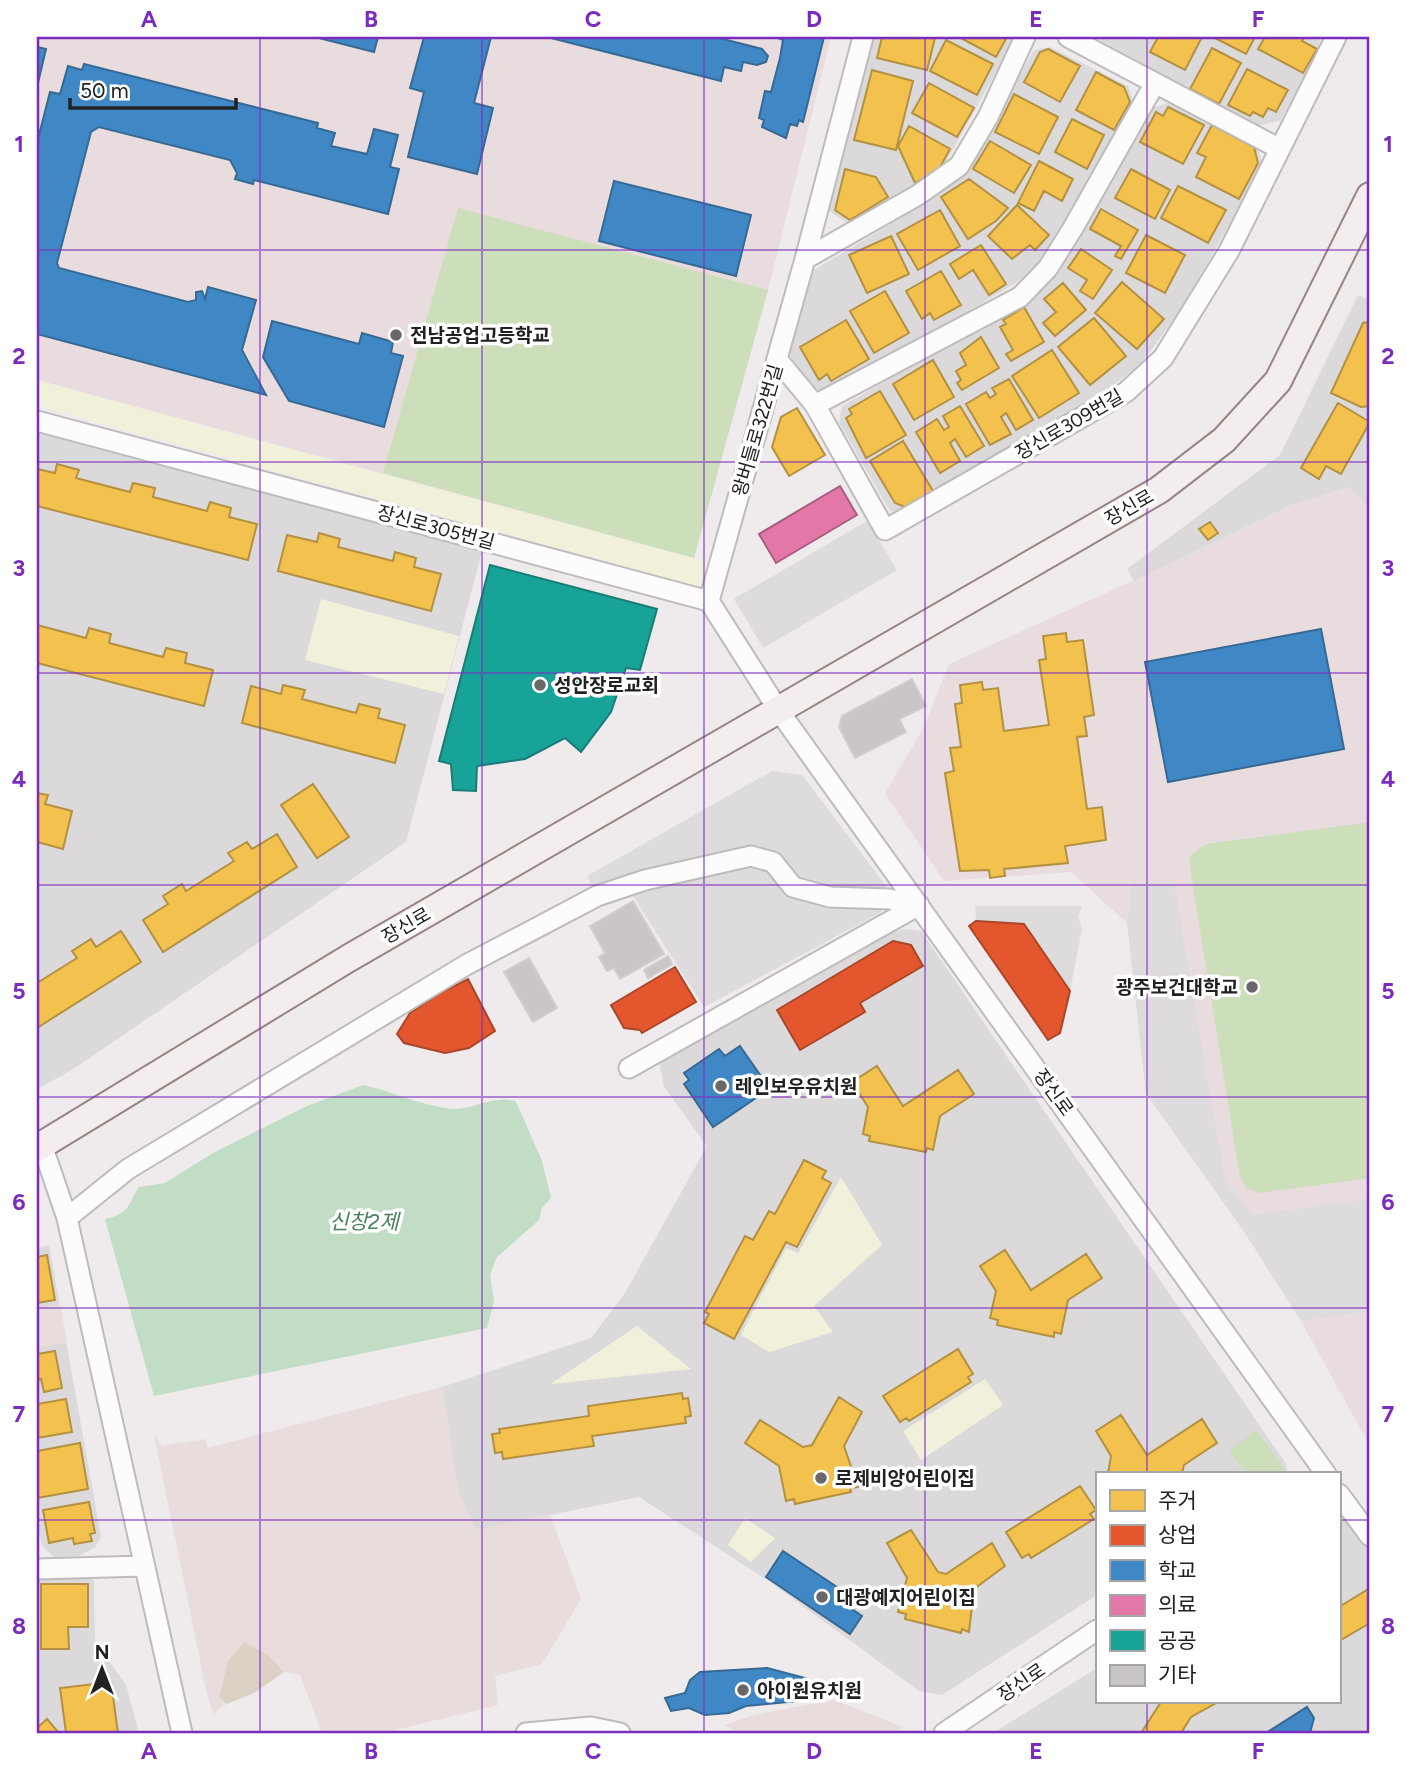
<svg xmlns="http://www.w3.org/2000/svg" width="1407" height="1770" viewBox="0 0 1407 1770" font-family="Figtree,'Noto Sans KR',sans-serif">
  <rect width="100%" height="100%" fill="#efeaec"/>
  <!-- residential -->
  <path fill="#dcd9db" d="M874 37 1015 38 941 171 850 225 829 211Z
    M1095 37H1319L1320 47 1280 121 1255 126Z
    M1050 47 1128 86 1133 100 1059 237 1044 257 1016 283 833 391H814L786 350 814 270 934 198 966 171 1034 50Z
    M1171 102 1257 146 1263 166 1176 317 1140 364 1106 391 906 512 890 511 839 423 842 406 1025 301 1059 269 1152 108Z
    M1358 295 1370 300V509L1349 487 1292 505 1134 581 1127 569 1280 455Z
    M37 421 485 540 406 842 72 1070 37 1089Z
    M907 929 921 931 1286 1464 1287 1472 1097 1474V1595L942 1695 919 1691 770 1582 639 1497 476 1530 458 1491 442 1387 591 1338 625 1293 707 1146 664 1087 659 1062 888 931Z
    M49 1245 101 1537 95 1547 79 1556 54 1557 42 1546 37 1521V1248Z
    M1344 1513 1370 1549V1733H993L1097 1668V1702H1339V1516Z
    M37 1578H94L95 1641 126 1685 139 1733H37Z"/>
  <!-- education -->
  <path fill="#e9dcde" d="M37 37H831L768 290 694 558 37 380Z
    M1349 487 1370 509V1446L1301 1321 1247 1236 1146 1093 1127 923 1071 872 944 881 885 793 923 729 949 664 1161 568 1292 505Z"/>
  <!-- religious -->
  <path fill="#dddbdc" d="M867 521 897 570 763 648 734 599Z
    M772 771 802 775 887 887 889 899 880 913 704 1007 631 893 603 906 587 876Z
    M1174 883 1225 1180 1252 1215 1370 1199V1311L1301 1321 1247 1236 1146 1093 1127 923 1132 884Z
    M975 906H1082L1078 917 1082 929 1070 991 1024 924 976 921Z"/>
  <!-- farmland -->
  <path fill="#e9dcdc" d="M60 1304 67 1343 37 1348V1308Z
    M442 1387 458 1491 476 1530 550 1514 581 1599 542 1664 495 1676 498 1705 383 1733H322L300 1675 284 1672 267 1654 244 1642 228 1662 219 1697 227 1704 218 1709 214 1717 206 1690 154 1434 162 1446 205 1439 207 1448Z
    M834 1700 903 1727 895 1733H737L725 1725 753 1715Z"/>
  <!-- forest -->
  <path fill="#dbd1c4" d="M244 1642 267 1654 284 1672 256 1692 227 1704 219 1697 228 1661Z"/>
  <!-- park -->
  <path fill="#f1f0da" d="M37 380 707 562 700 587 37 406Z
    M321 599 459 636 444 694 305 660Z
    M841 1177 882 1245 814 1306 833 1332 769 1352 741 1335 786 1248 798 1253Z
    M637 1326 691 1369 552 1384V1383Z
    M985 1379 1003 1405 921 1460 903 1431Z
    M745 1518 775 1538 751 1562 728 1545Z"/>
  <!-- pitch -->
  <path fill="#ccdeba" d="M458 208 768 290 694 558 383 473Z
    M1364 823 1370 826V1178L1259 1193 1247 1189 1240 1177 1189 862 1191 855 1206 844Z
    M1256 1430 1285 1469 1278 1474H1246L1229 1451Z"/>
  <!-- water -->
  <path fill="#c2ddc6" d="M363 1085C392 1091 421 1106 452 1109 474 1110 493 1095 515 1101L518 1106 542 1161 551 1198 542 1208 539 1220 497 1257 490 1275 494 1302 487 1328 154 1396 105 1219C130 1214 128 1204 139 1187L165 1183 213 1153 307 1106Z"/>
  <!-- homes -->
  <path fill="#f2c14e" stroke="#b39140" stroke-width="2" d="M882 37 935 38 927 70 877 58Z
    M959 37H1007L996 57Z
    M1158 37H1202L1185 70 1150 52Z
    M1213 37H1255L1246 54Z
    M1265 37H1305L1302 41 1317 49 1303 73 1258 49Z
    M946 40 993 64 977 95 930 71Z
    M1212 48 1241 63 1219 104 1190 89Z
    M1048 49 1080 66 1060 102 1024 82 1040 52Z
    M1247 69 1288 90 1276 112 1268 108 1263 117 1253 112 1250 116 1228 105Z
    M872 70 913 81 896 150 854 140Z
    M1096 72 1124 87 1130 102 1114 130 1076 110Z
    M929 83 974 108 957 137 912 113Z
    M1014 94 1058 117 1039 154 995 132Z
    M1168 107 1204 125 1183 164 1140 142 1156 112 1163 116Z
    M1072 119 1104 135 1087 169 1055 152Z
    M1212 125 1254 147 1258 163 1239 199 1196 177 1206 157 1197 153Z
    M909 126 950 149 939 169 915 183 898 146Z
    M990 141 1031 165 1014 193 973 169Z
    M1039 161 1073 179 1062 201 1044 191 1034 211 1018 203Z
    M845 169 876 177 888 197 850 220 835 210Z
    M1131 169 1170 190 1155 219 1115 198Z
    M969 179 1008 208 996 221 968 239 941 197Z
    M1178 186 1226 210 1208 243 1161 218Z
    M1017 205 1049 235 1035 250 1030 245 1012 259 988 236Z
    M1101 209 1138 230 1121 259 1115 256 1121 246 1090 229Z
    M940 210 960 246 918 270 897 234Z
    M1146 235 1185 255 1165 293 1126 273Z
    M891 236 909 274 867 293 849 255Z
    M981 245 1006 284 989 295 973 270 959 279 950 264Z
    M1081 249 1112 270 1093 299 1080 291 1087 280 1068 268Z
    M941 271 961 305 934 320 930 313 922 319 906 291Z
    M1122 282 1164 319 1137 349 1095 313Z
    M1063 283 1086 310 1055 336 1043 323 1056 312 1044 299Z
    M885 291 909 333 874 353 850 311Z
    M1024 307 1044 342 1011 361 1006 354 1013 350 1000 327 1006 324 1003 320Z
    M1094 318 1126 356 1090 385 1058 347Z
    M846 320 869 359 831 381 827 374 819 380 800 347Z
    M1370 322V406L1361 407 1331 393 1363 323Z
    M981 337 999 368 962 390 957 383 961 380 956 371 966 365 960 353Z
    M1052 350 1079 393 1039 418 1012 376Z
    M933 360 954 397 914 420 893 384Z
    M1009 379 1033 420 1016 430 1006 413 1001 417 1011 434 990 445 966 404 986 392 990 398 996 394 992 388Z
    M880 391 906 435 866 458 846 418 852 414 849 409Z
    M1338 403 1370 422 1341 474 1326 466 1319 479 1301 468Z
    M960 406 984 446 966 457 955 439 950 443 960 461 940 473 916 432 937 419 944 430 949 427 943 416Z
    M797 408 825 455 789 476 772 447 781 417Z
    M903 441 933 491 905 507 895 503 870 461Z
    M57 464 79 470 76 478 130 492 133 483 155 488 153 497 207 511 210 502 231 508 229 517 257 524 248 560 37 506V469L55 473Z
    M1210 522 1218 533 1208 540 1199 529Z
    M319 533 340 539 338 547 393 561 395 552 416 558 414 567 441 574 431 611 278 571 287 535 317 542Z
    M37 625 86 638 89 628 111 634 109 643 163 657 166 648 187 653 185 663 213 670 204 706 37 663Z
    M1066 633 1067 642 1083 640 1094 715 1084 717 1087 736 1077 737 1087 809 1102 807 1106 840 1065 846 1068 863 1004 869 1005 876 990 878 989 870 960 871 945 773 954 771 950 748 961 747 955 704 962 703 960 685 982 682 983 690 998 688 1004 731 1049 725 1039 660 1046 659 1043 636Z
    M283 685 305 690 302 699 356 713 359 704 380 709 378 718 405 725 395 763 242 723 251 686 281 694Z
    M313 784 349 837 317 858 281 805Z
    M37 793 48 795 45 804 72 811 63 849 37 842Z
    M277 834 297 867 163 952 143 920 168 904 163 896 182 884 186 891 234 861 228 853 247 842 252 849Z
    M121 931 141 962 37 1028V983L77 958 72 951 91 939 96 947Z
    M877 1066 903 1106 958 1070 974 1094 940 1116 933 1150 927 1148 926 1152 869 1141 870 1136 863 1134 868 1107 852 1082Z
    M804 1160 826 1171 822 1178 831 1183 797 1247 786 1242 734 1339 704 1323 709 1314 705 1312 745 1236 753 1240 769 1211 775 1214Z
    M1005 1250 1031 1290 1086 1254 1102 1278 1068 1300 1061 1334 1054 1332V1337L997 1325 998 1320 990 1318 996 1291 980 1266Z
    M47 1255 55 1300 37 1303V1257Z
    M958 1349 973 1374 968 1377 971 1382 909 1421 906 1418 900 1422 883 1396Z
    M55 1351 62 1388 44 1392 41 1379 37 1380V1354Z
    M682 1393 683 1399 688 1398 691 1416 685 1417 686 1423 592 1436 594 1446 503 1459 502 1452 495 1453 492 1434 500 1433 499 1429 589 1416 588 1406Z
    M839 1397 862 1412 844 1446 858 1487 850 1488 851 1492 795 1504 794 1499 786 1501 779 1466 745 1443 760 1420 803 1447 812 1445Z
    M66 1399 72 1432 37 1438V1404Z
    M1121 1415 1147 1455 1202 1419 1217 1443 1184 1465 1182 1474H1108L1111 1456 1096 1431Z
    M80 1443 88 1489 37 1498V1451Z
    M1080 1486 1096 1510 1090 1514 1094 1519 1031 1558 1029 1554 1022 1558 1006 1532Z
    M89 1502 95 1533 90 1534 92 1541 74 1544 73 1538 49 1543 43 1510Z
    M911 1530 938 1572 946 1574 992 1543 1005 1566 974 1589 969 1632 962 1629 961 1633 905 1619 906 1614 898 1612 907 1578 887 1543Z
    M41 1584H88V1627H68L69 1649H41Z
    M1370 1588V1623L1339 1641V1607Z
    M111 1682 118 1733H66L60 1688Z
    M1161 1702H1218L1191 1717 1181 1733H1141Z
    M47 1719 59 1733H37V1728Z"/>
  <!-- shops -->
  <path fill="#e4572e" stroke="#aa472a" stroke-width="2" d="M976 921 1024 924 1070 991 1060 1033 1048 1040 969 926Z
    M893 941 911 945 923 966 860 1003 865 1012 800 1050 777 1010Z
    M675 967 696 1002 642 1033 640 1030 624 1028 611 1005Z
    M468 979 495 1031 469 1048 445 1053 404 1043 397 1034 410 1013 440 993Z"/>
  <!-- schools -->
  <path fill="#3f88c5" stroke="#366994" stroke-width="2" d="M315 37H378L374 52Z
    M424 37H491L474 103 493 108 477 174 408 157 424 92 410 88Z
    M547 37H715L762 49 768 56 766 62 757 65 743 62 741 71 724 67 721 81Z
    M776 37H824L803 122 799 120 797 126 790 124 786 138 762 127 764 120 759 118 765 91 771 92 780 58 783 40Z
    M37 47 46 49 37 87Z
    M84 64 318 123 317 128 335 133 331 146 367 154 374 129 398 135 390 167 399 169 388 214 254 180 253 184 235 179 237 173 230 160 99 127 91 132 57 263 59 268 188 302 196 300V292L202 291 205 299 208 287 256 300 242 350 266 395 37 334V143L50 92 60 94 68 66 82 70Z
    M614 181 751 215 736 276 599 241Z
    M272 321 359 344 362 333 393 342 391 353 403 356 384 427 289 401 263 357Z
    M1321 629 1344 749 1168 782 1145 662Z
    M740 1046 765 1082 754 1089 759 1096 713 1127 684 1084 689 1080 684 1073 719 1049 725 1056Z
    M783 1551 858 1601 852 1609 862 1616 850 1634 766 1577Z
    M767 1668 809 1679V1688L799 1687 798 1701 746 1706 729 1713 705 1715 689 1708 671 1711 665 1698 685 1693 690 1680 700 1672Z
    M1307 1707 1314 1718 1310 1733H1266Z"/>
  <!-- health -->
  <path fill="#e377a8" stroke="#a95d80" stroke-width="2" d="M840 486 857 515 776 563 759 534Z"/>
  <!-- public -->
  <path fill="#17a398" stroke="#1a7c74" stroke-width="2" d="M490 565 657 609 640 670 626 668 611 712 581 752 565 738 525 759 477 766 476 791 453 790 451 764 439 761Z"/>
  <!-- building -->
  <path fill="#cac6c8" stroke="#d2cccf" stroke-width="2" d="M912 679 926 706 899 719 906 732 855 758 839 727 842 716Z
    M633 901 664 954 620 979 614 968 607 971 599 957 605 953 590 926Z
    M668 956 672 964 648 978 644 970Z
    M529 958 557 1008 533 1022 504 972Z"/>
  <g fill="none" stroke-linecap="round" stroke-linejoin="round">
    <!-- street casing -->
    <g stroke="#bebbbc" stroke-width="23">
      <path id="street" d="M1068 37 1280 149
        M805 259 918 195 959 166 988 117 1025 37
        M777 359 815 405 885 530 1126 392 1163 358 1229 251 1336 37
        M815 405 1020 297 1048 268 1073 228 1155 83
        M37 421 709 601 779 711 1326 1474
        M709 601 805 259 863 37
        M629 1068 919 905
        M42 1145 67 1218 182 1733
        M67 1218 128 1169 466 965 597 896 645 880 751 856 773 862 793 887 830 897 889 899 919 905
        M1339 1494 1370 1536
        M37 1569 143 1566
        M526 1733 591 1727 620 1733
        M944 1733 1097 1630"/>
    </g>
    <!-- secondary casing -->
    <g stroke="#988485" stroke-width="30">
      <path id="secondary" d="M37 1148 349 958 1159 490 1224 440 1278 381 1370 196"/>
    </g>
    <!-- street -->
    <use href="#street" stroke="#fdfcfc" stroke-width="19"/>
    <!-- secondary -->
    <use href="#secondary" stroke="#f3edee" stroke-width="26"/>
  </g>
  <!-- grid -->
  <path fill="none" stroke="#7b2cbf" stroke-width="2" stroke-opacity="0.55" d="M260 37V1733M482 37V1733M704 37V1733M925 37V1733M1147 37V1474M37 250H1370M37 462H1370M37 673H1370M37 885H1370M37 1097H1370M37 1308H1370M37 1520H1097M1339 1520H1370M1147 1702V1733"/>
  <!-- markers -->
  <g fill="#696768" stroke="#fff" stroke-width="2.5">
    <circle cx="396" cy="335" r="7"/>
    <circle cx="540" cy="685" r="7"/>
    <circle cx="1252" cy="987" r="7"/>
    <circle cx="721" cy="1086" r="7"/>
    <circle cx="821" cy="1478" r="7"/>
    <circle cx="822" cy="1597" r="7"/>
    <circle cx="743" cy="1690" r="7"/>
  </g>
  <g text-anchor="middle" stroke-width="7" stroke-linejoin="round" paint-order="stroke">
    <!-- poi labels -->
    <g font-size="19" font-weight="bold" fill="#212121" stroke="#fff" text-anchor="start">
      <text x="410" y="342">전남공업고등학교</text>
      <text x="554" y="692">성안장로교회</text>
      <text x="1238" y="994" text-anchor="end">광주보건대학교</text>
      <text x="735" y="1093">레인보우유치원</text>
      <text x="835" y="1485">로제비앙어린이집</text>
      <text x="836" y="1604">대광예지어린이집</text>
      <text x="757" y="1697">아이원유치원</text>
    </g>
    <!-- street labels -->
    <g font-size="19" fill="#212121" stroke="#fff">
      <text transform="translate(1069 424) rotate(-30)" y="7">장신로309번길</text>
      <text transform="translate(757 430) rotate(-74)" y="7">왕버들로322번길</text>
      <text transform="translate(1129 507) rotate(-30)" y="7">장신로</text>
      <text transform="translate(436 527) rotate(15)" y="7">장신로305번길</text>
      <text transform="translate(406 925) rotate(-30)" y="7">장신로</text>
      <text transform="translate(1054 1092) rotate(54)" y="7">장신로</text>
      <text transform="translate(1021 1682) rotate(-34)" y="7">장신로</text>
    </g>
    <!-- water labels -->
    <g font-size="21" font-style="italic" fill="#46805f" stroke="#fff">
      <text x="364" y="1229">신창2제</text>
    </g>
  </g>
  <!-- border -->
  <rect width="1407" height="1770" fill="none" stroke="#ffffff" stroke-width="77"/>
  <!-- legend -->
  <rect x="1096" y="1472" width="245" height="231" fill="#ffffff" stroke="#a6a6a6" stroke-width="2"/>
  <rect x="1110" y="1490" width="35" height="21" fill="#f2c14e" stroke="#a6a6a6" stroke-width="2"/>
  <text x="1158" y="1508" font-size="21" fill="#212121">주거</text>
  <rect x="1110" y="1525" width="35" height="21" fill="#e4572e" stroke="#a6a6a6" stroke-width="2"/>
  <text x="1158" y="1542" font-size="21" fill="#212121">상업</text>
  <rect x="1110" y="1560" width="35" height="21" fill="#3f88c5" stroke="#a6a6a6" stroke-width="2"/>
  <text x="1158" y="1578" font-size="21" fill="#212121">학교</text>
  <rect x="1110" y="1595" width="35" height="21" fill="#e377a8" stroke="#a6a6a6" stroke-width="2"/>
  <text x="1158" y="1612" font-size="21" fill="#212121">의료</text>
  <rect x="1110" y="1630" width="35" height="21" fill="#17a398" stroke="#a6a6a6" stroke-width="2"/>
  <text x="1158" y="1648" font-size="21" fill="#212121">공공</text>
  <rect x="1110" y="1665" width="35" height="21" fill="#cac6c8" stroke="#a6a6a6" stroke-width="2"/>
  <text x="1158" y="1682" font-size="21" fill="#212121">기타</text>
  <!-- north arrow -->
  <g transform="translate(102 1669)" stroke="#ffffff" stroke-width="5" paint-order="stroke">
  <path d="M0-5L12 26L0 18L-12 26Z" fill="#212121"/>
  <text y="-10" font-size="19" font-weight="bold" text-anchor="middle" fill="#212121">N</text>
  </g>
  <!-- scale -->
  <path d="M70 98v10h166v-10" fill="none" stroke="#212121" stroke-width="3.5"/>
  <text x="80" y="98" font-size="21" fill="#212121" stroke="#ffffff" stroke-width="5" paint-order="stroke">50 m</text>
  <rect x="38" y="38" width="1330" height="1694" fill="none" stroke="#7b2cbf" stroke-width="2.5"/>
  <g font-size="23" text-anchor="middle" font-weight="bold" fill="#7b2cbf">
    <text x="149" y="27">A</text>
    <text x="371" y="27">B</text>
    <text x="593" y="27">C</text>
    <text x="814" y="27">D</text>
    <text x="1036" y="27">E</text>
    <text x="1258" y="27">F</text>
    <text x="19" y="152">1</text>
    <text x="1388" y="152">1</text>
    <text x="19" y="364">2</text>
    <text x="1388" y="364">2</text>
    <text x="19" y="576">3</text>
    <text x="1388" y="576">3</text>
    <text x="19" y="787">4</text>
    <text x="1388" y="787">4</text>
    <text x="19" y="999">5</text>
    <text x="1388" y="999">5</text>
    <text x="19" y="1210">6</text>
    <text x="1388" y="1210">6</text>
    <text x="19" y="1422">7</text>
    <text x="1388" y="1422">7</text>
    <text x="19" y="1634">8</text>
    <text x="1388" y="1634">8</text>
    <text x="149" y="1759">A</text>
    <text x="371" y="1759">B</text>
    <text x="593" y="1759">C</text>
    <text x="814" y="1759">D</text>
    <text x="1036" y="1759">E</text>
    <text x="1258" y="1759">F</text>
  </g>
</svg>
